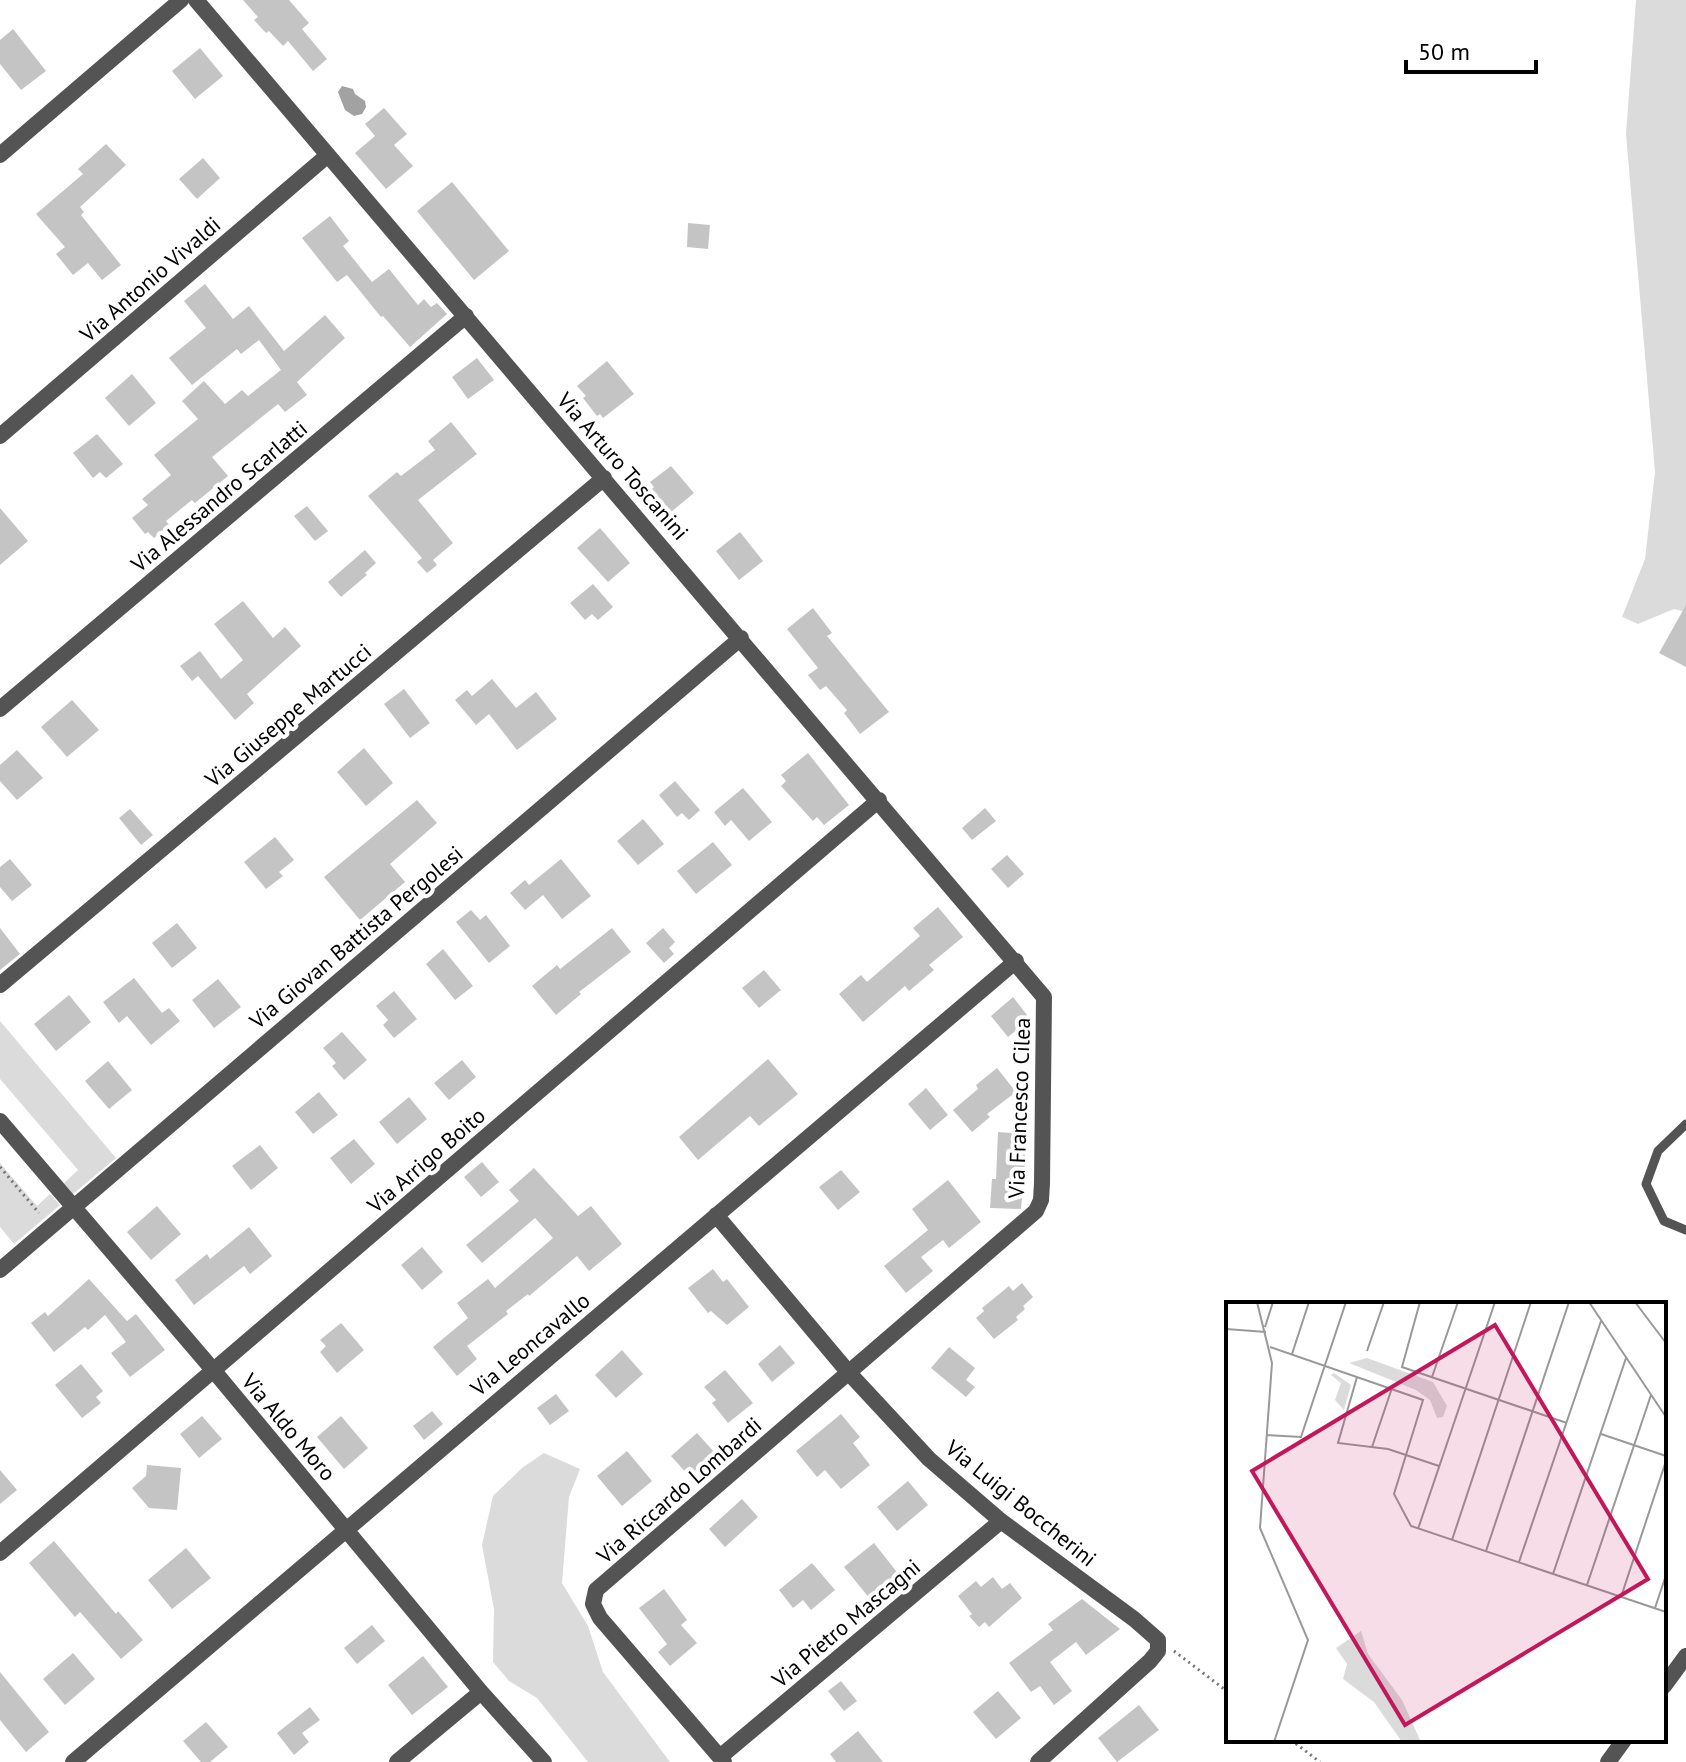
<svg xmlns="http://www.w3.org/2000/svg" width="1686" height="1762" viewBox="0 0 1686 1762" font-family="'PT Sans',sans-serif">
  <rect width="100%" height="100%" fill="#fff"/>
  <!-- green -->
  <path fill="#dbdbdb" d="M1636 0H1686V612L1674 609 1638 624 1622 617 1645 559 1655 472 1626 134Z
    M0 1021 116 1158 73 1194 64 1183 78 1170 0 1079Z
    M0 1163 37 1206 50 1194 60 1205 14 1244 0 1227Z
    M544 1453 580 1469 569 1497 562 1583 588 1626 603 1672 670 1762H588L537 1698 509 1681 493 1662 494 1609 482 1545 493 1496 522 1468Z"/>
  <!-- water -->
  <path fill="#a2a2a2" d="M342 86 353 89 355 94 365 101 366 107 362 114 354 116 345 110 338 92Z"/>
  <!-- building -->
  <path fill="#c4c4c4" d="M243 0H289L309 23 302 29 327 59 313 71 288 41 283 46 269 31 266 33 254 20 258 17Z
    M13 29 46 71 21 90 0 64V40Z
    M200 48 223 76 195 99 172 71Z
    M384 108 407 134 394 145 413 166 386 189 355 153 375 136 365 124Z
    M106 144 126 165 80 207 84 212 81 215 121 265 102 280 88 263 73 275 56 254 65 247 36 214 83 174 78 169Z
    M203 158 220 178 197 199 179 179Z
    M452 182 509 251 474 280 417 211Z
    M330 216 349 241 343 246 372 282 389 269 418 305 424 299 431 307 437 303 447 314 410 347 383 316 381 317 347 275 337 282 302 238Z
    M688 223 710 225 708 249 687 247Z
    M205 284 233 319 249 306 284 351 325 315 345 338 297 382 307 395 285 412 278 404 212 457 228 476 195 503 192 500 166 521 169 525 154 538 148 532 145 534 132 518 148 505 142 499 171 475 154 455 198 419 182 401 204 381 225 404 242 390 248 396 281 370 259 340 241 354 237 349 192 385 169 358 206 328 184 301Z
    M477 358 494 380 468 399 452 377Z
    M607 361 634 394 603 418 600 414 597 416 583 398 586 396 577 386Z
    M132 374 156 403 129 426 105 398Z
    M451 422 477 454 418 500 453 543 433 560 437 565 427 573 417 562 422 558 368 496 397 472 401 476 435 450 428 441Z
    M97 434 123 464 106 478 100 472 93 478 73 453Z
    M671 466 694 493 671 512 652 489 654 487 650 482Z
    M307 506 328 531 315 541 294 516Z
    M0 508 28 541 0 565Z
    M600 528 630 563 608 582 577 548Z
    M740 532 763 561 739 580 716 551Z
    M365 550 376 563 365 573 367 575 341 597 328 582Z
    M593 584 613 607 598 620 592 614 585 620 570 603Z
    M243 601 273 638 285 627 301 646 247 694 254 703 235 720 198 676 192 681 180 666 200 651 221 679 243 660 214 624Z
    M1686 605V667L1659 653Z
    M813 608 832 633 827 636 889 712 860 734 844 713 847 710 826 686 820 690 808 675 818 668 787 629Z
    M492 679 516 708 536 692 557 719 517 750 489 714 476 725 455 700 467 690 472 696Z
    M404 689 430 723 410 738 384 704Z
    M72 700 99 730 67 757 41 727Z
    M364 748 393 783 366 806 337 772Z
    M17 750 43 778 17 800 0 781V765Z
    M808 753 849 805 824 825 817 817 813 821 781 786 786 781 781 775Z
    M675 781 700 810 689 820 682 813 677 817 659 795Z
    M743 788 772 822 749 841 731 820 725 826 714 812Z
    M417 800 437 823 390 864 405 882 360 920 324 877Z
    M985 808 996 821 972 840 962 828Z
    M130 809 153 835 141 845 119 818Z
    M643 819 664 844 638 865 617 841Z
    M275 837 294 860 279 872 283 876 266 889 244 862Z
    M713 842 732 865 696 894 677 871Z
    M1007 855 1024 874 1008 888 991 869Z
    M10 859 32 885 12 901 0 887V867Z
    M561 859 591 896 562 919 543 895 525 910 510 893 525 880 529 885Z
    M938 907 963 937 929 965 934 970 909 991 905 986 863 1022 839 994 861 975 867 982 920 936 913 928Z
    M471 910 480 920 486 915 510 946 489 963 456 922Z
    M177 923 197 948 172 968 152 943Z
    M0 928 20 954 0 970Z
    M612 928 631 952 579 992 581 994 556 1015 532 986 557 965 560 969Z
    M663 928 675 942 669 948 674 954 664 963 646 943Z
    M443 949 473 986 455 1000 426 964Z
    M764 970 781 990 759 1008 742 988Z
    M134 978 162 1013 169 1008 180 1021 151 1045 127 1016 119 1023 103 1002Z
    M218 979 241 1007 214 1028 192 1000Z
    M394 991 417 1019 394 1038 383 1025 388 1020 376 1006Z
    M69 995 91 1022 56 1051 34 1024Z
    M1013 997 1027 1015 1020 1021 1023 1025 1008 1037 991 1016Z
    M342 1032 367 1060 344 1080 332 1066 336 1063 323 1048Z
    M768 1059 798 1094 759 1126 750 1116 698 1160 679 1137Z
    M462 1060 476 1077 449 1100 434 1083Z
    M108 1061 132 1090 109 1109 85 1081Z
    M997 1068 1016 1092 987 1114 990 1117 972 1132 953 1110 978 1089 976 1085Z
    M926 1088 948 1115 930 1130 908 1104Z
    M319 1092 338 1115 313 1134 295 1112Z
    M409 1097 427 1119 397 1144 379 1122Z
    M998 1132 1027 1134 1021 1209 990 1208 992 1179H996Z
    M354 1139 375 1164 351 1184 330 1158Z
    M260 1145 278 1168 251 1190 232 1166Z
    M482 1162 499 1182 481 1197 464 1177Z
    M534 1168 578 1216 591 1206 622 1244 589 1271 577 1256 529 1296 528 1294 506 1311 508 1314 467 1346 477 1359 457 1376 433 1347 468 1318 457 1303 488 1279 495 1288 553 1238 535 1218 482 1263 466 1245 519 1201 509 1190Z
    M841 1170 860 1192 838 1210 819 1187Z
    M948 1180 981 1222 949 1248 943 1240 921 1257 933 1271 906 1293 884 1266 928 1230 912 1209Z
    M157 1206 181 1234 151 1260 127 1232Z
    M249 1227 272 1256 250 1274 244 1266 194 1305 175 1280 207 1254 210 1259Z
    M422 1247 443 1272 422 1290 401 1265Z
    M713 1269 723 1282 727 1279 749 1307 727 1325 711 1311 708 1313 688 1288Z
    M89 1279 127 1321 136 1314 165 1350 130 1377 111 1353 126 1342 105 1315 88 1330 85 1327 54 1352 31 1323 45 1312 48 1316Z
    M1022 1283 1033 1297 1023 1306 1025 1309 1016 1317 1018 1320 994 1339 976 1318 984 1311 982 1308 1009 1286 1013 1291Z
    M341 1323 364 1350 337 1373 320 1352 326 1346 320 1340Z
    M780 1345 795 1363 772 1382 758 1364Z
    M949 1347 975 1368 966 1380 975 1387 966 1397 931 1368Z
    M622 1350 643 1374 616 1398 595 1375Z
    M81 1364 103 1391 96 1397 101 1403 82 1418 55 1385Z
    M725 1370 753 1403 728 1423 712 1403 716 1400 704 1387Z
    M556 1394 569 1411 550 1425 537 1408Z
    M432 1411 443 1424 424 1440 413 1426Z
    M841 1414 860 1437 853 1443 870 1465 841 1489 825 1470 817 1477 796 1451Z
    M202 1416 222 1439 199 1458 180 1434Z
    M341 1416 368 1448 344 1469 317 1437Z
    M697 1433 715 1453 689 1476 671 1456Z
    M627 1451 652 1481 622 1506 597 1476Z
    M147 1465 181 1468 177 1510 149 1508 132 1488 146 1476Z
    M0 1470 17 1490 0 1504Z
    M908 1481 928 1505 897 1531 877 1507Z
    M742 1499 758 1517 725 1547 709 1529Z
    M54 1541 116 1614 118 1611 143 1640 121 1659 80 1612 75 1617 29 1563Z
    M874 1543 900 1576 871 1600 844 1567Z
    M186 1548 211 1578 172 1609 148 1580Z
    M812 1563 835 1590 811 1610 803 1600 793 1608 779 1590Z
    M993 1577 1002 1589 1010 1583 1022 1598 989 1627 985 1622 979 1627 969 1616 972 1614 958 1596 976 1581 981 1587Z
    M664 1589 687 1620 681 1625 697 1643 670 1666 658 1652 667 1644 639 1608Z
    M1082 1599 1120 1629 1086 1655 1076 1642 1050 1662 1072 1691 1054 1705 1040 1686 1031 1692 1009 1663 1053 1630 1048 1624Z
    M372 1625 385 1641 357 1664 344 1648Z
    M73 1653 95 1679 65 1705 43 1679Z
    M423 1656 448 1687 412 1715 388 1685Z
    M0 1672 49 1732 26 1752 0 1720Z
    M841 1681 857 1701 844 1711 828 1691Z
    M998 1691 1021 1718 996 1739 973 1712Z
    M1139 1705 1159 1730 1117 1762 1098 1738Z
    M310 1707 320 1720 302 1733 309 1742 294 1755 277 1733Z
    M206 1722 228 1747 210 1762H201L183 1741Z
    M858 1731 883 1762H836L830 1754Z"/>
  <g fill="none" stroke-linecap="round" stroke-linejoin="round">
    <!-- path -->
    <path stroke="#767676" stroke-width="3" stroke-dasharray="2 4" stroke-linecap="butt" d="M0 1167 39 1213
      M1174 1651 1228 1692
      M1291 1740 1320 1762"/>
    <!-- lane -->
    <path stroke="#545454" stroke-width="9" d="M1686 1124 1658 1151 1646 1184 1664 1221 1686 1230"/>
    <!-- street -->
    <path stroke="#545454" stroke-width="16" d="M196 0 1044 997 1042 1183 1041 1200 1036 1211 596 1590 593 1604 600 1618 724 1762
      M0 155 181 0
      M0 436 328 155
      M0 709 466 316
      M0 985 604 478
      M0 1121 214 1371 481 1692 544 1762
      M716 1215 849 1373 929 1459 1001 1521 1134 1619 1158 1640V1651L1150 1661 1038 1762
      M0 1270 741 638
      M0 1553 879 800
      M1664 1686 1686 1656
      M720 1757 1001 1521
      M73 1762 1016 961
      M397 1762 481 1692
      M1608 1762 1624 1740"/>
  </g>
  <g text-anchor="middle" stroke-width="8" stroke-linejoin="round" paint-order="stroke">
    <!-- street labels -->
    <g font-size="22" fill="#000" stroke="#fff">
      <text transform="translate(150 279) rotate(-41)" y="8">Via Antonio Vivaldi</text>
      <text transform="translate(623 466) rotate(49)" y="8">Via Arturo Toscanini</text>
      <text transform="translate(219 496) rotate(-40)" y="8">Via Alessandro Scarlatti</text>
      <text transform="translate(288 715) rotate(-40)" y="8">Via Giuseppe Martucci</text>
      <text transform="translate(356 937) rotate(-40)" y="8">Via Giovan Battista Pergolesi</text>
      <text transform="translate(1019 1108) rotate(-88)" y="8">Via Francesco Cilea</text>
      <text transform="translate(426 1160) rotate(-41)" y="8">Via Arrigo Boito</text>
      <text transform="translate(530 1344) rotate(-40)" y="8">Via Leoncavallo</text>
      <text transform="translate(289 1427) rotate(50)" y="8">Via Aldo Moro</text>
      <text transform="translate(679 1490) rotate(-41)" y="8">Via Riccardo Lombardi</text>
      <text transform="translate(1021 1503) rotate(39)" y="8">Via Luigi Boccherini</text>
      <text transform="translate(846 1623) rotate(-40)" y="8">Via Pietro Mascagni</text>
    </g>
  </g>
  <!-- overview -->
  <g transform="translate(1226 1302)">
    <rect width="440" height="440" fill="#fff"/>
    <path d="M141 56 207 80 221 104 217 115 211 116 204 98 190 88 123 61ZM108 71 125 83 118 108 109 98 115 81 105 73ZM135 329 142 352 176 398 195 440H176L148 400 117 377 121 362 110 346Z" fill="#dbdbdb"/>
    <path fill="none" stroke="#999" stroke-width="2" d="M31 0 46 61 34 226 82 338 48 440M194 0 176 65 341 121M363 0 440 115M409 0 440 41M39 25 47 0M0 27 40 30M44 45 197 98 168 192 185 224 440 310M141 49 158 0M66 52 83 0M131 75 112 141 162 147 213 164M206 75 232 0M375 132 440 154M40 133 75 135 120 0M146 145 166 86M192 227 269 0M226 238 305 0M260 249 343 0M293 260 375 19M327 272 400 56M361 283 425 93M395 295 440 159M429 306 440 273"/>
    <path fill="#c2185b" fill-opacity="0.15" stroke="#c2185b" stroke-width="4" d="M269 23 422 277 179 423 26 169Z"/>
    <rect width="440" height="440" fill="none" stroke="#000" stroke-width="4"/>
  </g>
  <!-- scale -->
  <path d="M1406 60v12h130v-12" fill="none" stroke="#000000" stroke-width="4"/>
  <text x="1418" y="60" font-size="24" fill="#000000" stroke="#ffffff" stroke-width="6" paint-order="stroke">50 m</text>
</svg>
